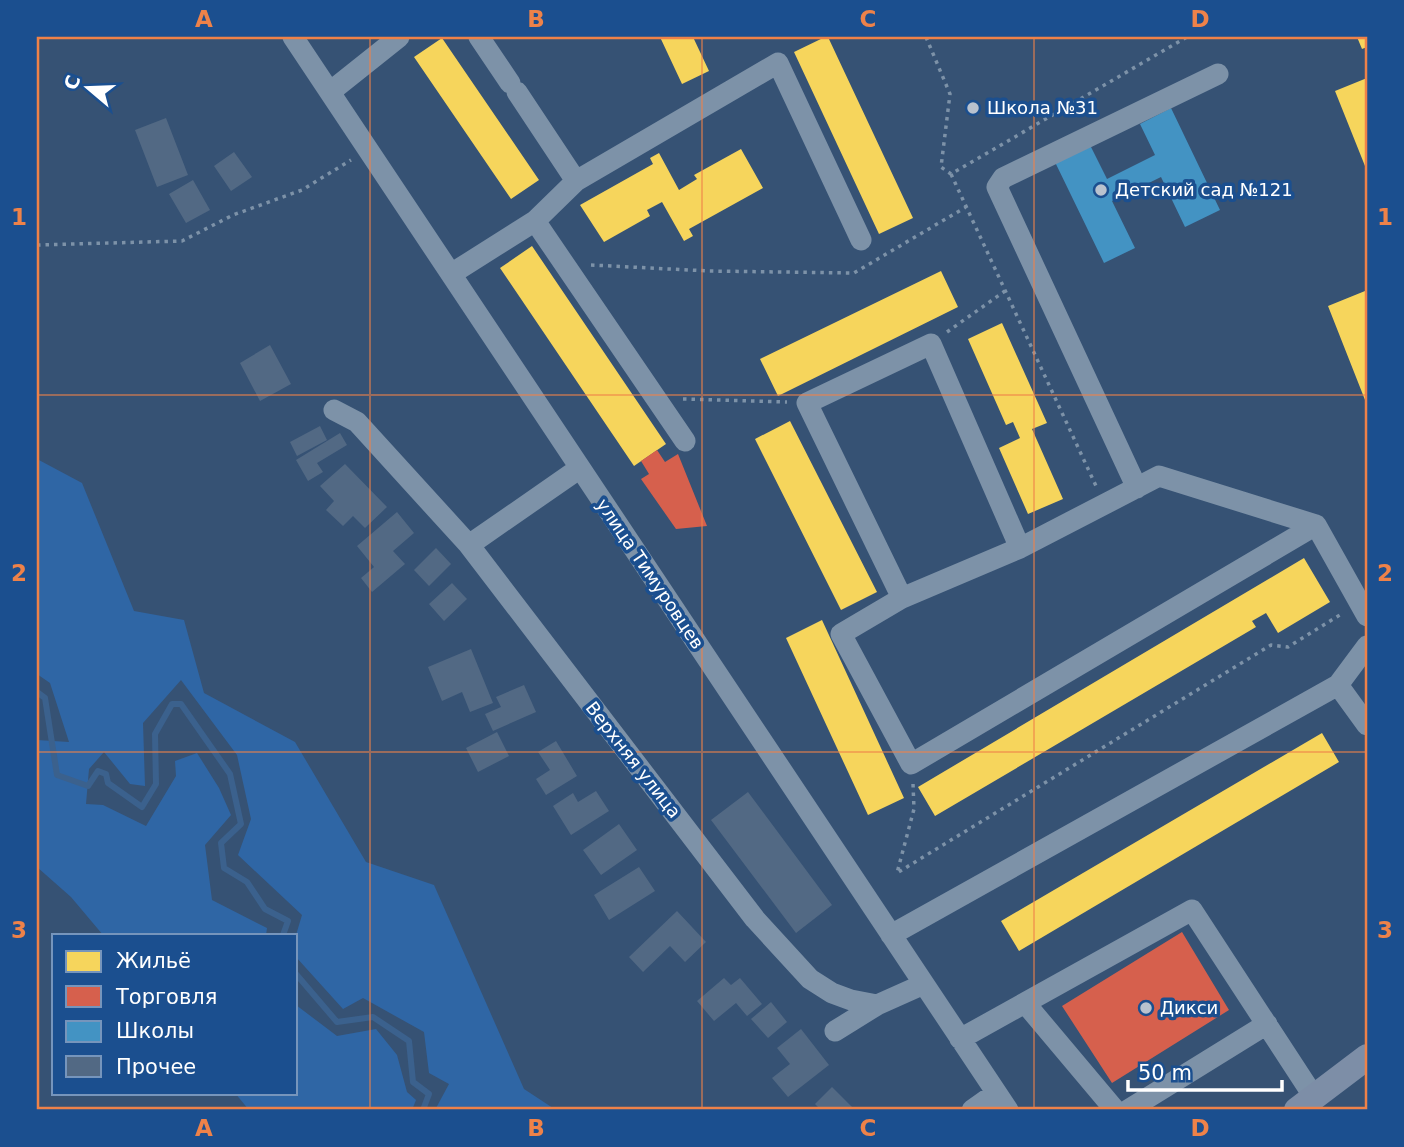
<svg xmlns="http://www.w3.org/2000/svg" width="1404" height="1147" viewBox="0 0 1404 1147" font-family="'DejaVu Sans',sans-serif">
  <rect width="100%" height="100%" fill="#365274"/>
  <!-- green -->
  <path fill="#2f66a5" d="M37 459 82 483 134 611 184 620 204 693 295 742 366 862 434 885 524 1089 556 1110H435L449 1084 429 1073 424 1032 363 998 343 1009 296 957V935L302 915 238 855 251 819 237 755 181 680 143 723 145 786 130 784 104 752 89 769 86 804 103 805 146 826 176 776 175 761 197 753 219 788 231 815 205 845 212 900 267 928 266 935H103L71 897 37 867V740L69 742 50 683 37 674Z
    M296 1005 337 1036 376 1029 397 1055 407 1092 416 1100 412 1110H249L235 1093H296Z"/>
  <!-- homes -->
  <path fill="#f6d55c" d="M660 37H693L709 71 682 84Z
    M825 37H828L913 218 879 234 794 52Z
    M1357 37H1367V47L1362 49Z
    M442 38 539 180 511 199 414 57Z
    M1367 78V171L1335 91Z
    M741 149 763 188 689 229 693 236 684 241 662 202 647 210 650 216 604 242 580 205 653 164 650 158 659 153 679 190 697 179 694 175Z
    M532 246 666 444 634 466 500 268Z
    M941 271 958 307 778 396 760 359Z
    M1365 291 1367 296V405L1328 306Z
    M1002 323 1047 423 1032 429 1063 499 1028 514 999 448 1020 438 1013 422 1006 425 968 339Z
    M790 421 877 592 841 610 755 439Z
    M1304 558 1330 602 1278 633 1266 613 1252 621 1256 627 935 816 918 787Z
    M822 620 904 798 868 815 786 638Z
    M1322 733 1339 762 1019 951 1001 921Z"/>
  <!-- shops -->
  <path fill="#d6604d" d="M657 450 665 462 678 454 707 526 676 529 641 479 649 474 641 461Z
    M1182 932 1229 1010 1112 1083 1062 1006Z"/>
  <!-- schools -->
  <path fill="#4393c3" d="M1171 108 1220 210 1185 227 1161 177 1112 201 1135 248 1104 263 1054 160 1089 143 1107 179 1155 155 1140 124Z"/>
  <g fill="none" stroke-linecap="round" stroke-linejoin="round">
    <!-- stream -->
    <path stroke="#3b618d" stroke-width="6" d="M37 692 45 698 57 775 88 786 98 771 106 774 108 783 142 807 156 784 155 734 172 704H181L230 774 241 824 221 843 224 868 247 882 265 909 288 921 283 935
      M296 974 337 1022 373 1017 409 1041 413 1082 429 1094 423 1110"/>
  </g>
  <!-- building -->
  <path fill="#526984" d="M166 118 188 175 157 187 135 130Z
    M234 152 252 177 231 191 214 166Z
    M193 180 210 210 186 223 169 194Z
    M270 345 291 384 260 401 240 363Z
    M320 426 327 440 297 456 290 442Z
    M340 433 347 445 317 463 323 472 308 481 296 460Z
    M345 464 387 507 365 528 353 516 343 526 326 510 334 501 320 486Z
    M397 512 414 533 393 551 405 564 372 592 361 578 374 567 357 546Z
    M436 548 451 564 429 586 414 570Z
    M452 583 467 599 444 621 429 604Z
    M471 649 493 703 470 712 462 692 442 701 428 667Z
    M524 685 536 712 493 731 485 714 501 707 496 697Z
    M497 732 509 756 478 772 466 748Z
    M556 741 577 776 546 795 536 779 550 770 538 752Z
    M596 791 609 811 571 835 553 806 573 793 578 802Z
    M748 792 832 905 796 933 711 820Z
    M619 824 637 850 601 875 583 850Z
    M639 867 655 891 609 920 594 895Z
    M677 911 706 942 685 962 670 946 643 972 629 957Z
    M724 978 731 985 740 978 762 1004 747 1016 736 1003 714 1021 697 1001Z
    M771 1002 787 1022 768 1038 751 1019Z
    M801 1029 829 1065 788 1097 772 1078 790 1064 777 1048Z
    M832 1087 855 1110H821L815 1104Z"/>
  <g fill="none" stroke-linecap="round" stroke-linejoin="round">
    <!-- path -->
    <path stroke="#7d92a8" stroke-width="3.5" stroke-dasharray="3.5 5" stroke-linecap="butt" d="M926 37 950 94 941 167 951 174 1187 37
      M951 174 1096 486
      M37 245 182 241 233 215 302 190 351 160
      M591 265 709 271 854 273 966 207
      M947 332 1005 291
      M683 399 787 402
      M913 784 914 809 897 873 1271 645 1288 647 1343 613"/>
    <!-- minor -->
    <path stroke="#7d92a8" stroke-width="21" d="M293 37 1008 1110
      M479 37 510 83
      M330 92 399 37
      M517 92 576 181 535 221
      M576 181 778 63 861 240
      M451 274 535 221 685 441
      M334 410 357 422 469 545
      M580 468 469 545 755 919 810 979 832 993 851 1000 877 1005 924 984
      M1137 488 997 187 1003 178 1218 74
      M1316 525 911 764 841 634 902 598 1020 548 1159 476 1316 525 1367 616
      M902 598 807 403 931 344 1020 548
      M1338 685 1367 725
      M891 935 1338 685 1367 646
      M1025 1003 1115 1110
      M835 1031 877 1005
      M960 1039 1192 910 1314 1097
      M972 1110 996 1093
      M1128 1110 1267 1024"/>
    <!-- major -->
    <path stroke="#7d8ea7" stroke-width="26" d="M1297 1110 1367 1057"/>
  </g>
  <!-- grid -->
  <path fill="none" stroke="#ee8249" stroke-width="2" stroke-opacity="0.55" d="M370 37V1110M702 37V1110M1034 37V1110M37 395H1367M37 752H1367"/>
  <!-- markers -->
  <g fill="#b9c2ce" stroke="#1b4f8f" stroke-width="2.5">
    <circle cx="973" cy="108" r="7"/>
    <circle cx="1101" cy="190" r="7"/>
    <circle cx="1146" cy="1008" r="7"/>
  </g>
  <g text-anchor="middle" stroke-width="7" stroke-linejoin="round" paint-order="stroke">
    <!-- poi labels -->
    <g font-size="18" fill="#fff" stroke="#1b4f8f" text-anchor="start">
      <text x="987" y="114">Школа №31</text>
      <text x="1115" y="196">Детский сад №121</text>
      <text x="1160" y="1014">Дикси</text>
    </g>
    <!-- street labels -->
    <g font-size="18" fill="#fff" stroke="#1b4f8f">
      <text transform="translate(650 574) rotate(56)" y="6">улица Тимуровцев</text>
      <text transform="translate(633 760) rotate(52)" y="6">Верхняя улица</text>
    </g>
  </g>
  <!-- border -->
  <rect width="1404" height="1147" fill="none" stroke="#1b4f8f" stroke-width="77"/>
  <!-- legend -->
  <rect x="52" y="934" width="245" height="161" fill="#1b4f8f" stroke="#7695bc" stroke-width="2"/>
  <rect x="66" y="951" width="35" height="21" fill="#f6d55c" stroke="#7695bc" stroke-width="2"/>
  <text x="116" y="968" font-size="21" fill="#ffffff">Жильё</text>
  <rect x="66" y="986" width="35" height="21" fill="#d6604d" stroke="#7695bc" stroke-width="2"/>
  <text x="116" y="1004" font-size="21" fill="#ffffff">Торговля</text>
  <rect x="66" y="1021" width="35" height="21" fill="#4393c3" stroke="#7695bc" stroke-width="2"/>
  <text x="116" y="1038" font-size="21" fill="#ffffff">Школы</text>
  <rect x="66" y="1056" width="35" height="21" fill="#526984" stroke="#7695bc" stroke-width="2"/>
  <text x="116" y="1074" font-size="21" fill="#ffffff">Прочее</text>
  <!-- north arrow -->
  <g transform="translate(88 88) rotate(289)" stroke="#1b4f8f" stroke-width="5" paint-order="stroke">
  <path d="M0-5L12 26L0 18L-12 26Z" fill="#ffffff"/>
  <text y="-10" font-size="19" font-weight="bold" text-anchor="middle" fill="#ffffff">С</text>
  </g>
  <!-- scale -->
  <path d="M1128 1080v10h154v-10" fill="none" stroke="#ffffff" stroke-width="3.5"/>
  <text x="1138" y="1080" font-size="21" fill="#ffffff" stroke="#1b4f8f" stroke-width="5" paint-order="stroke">50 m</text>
  <rect x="38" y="38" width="1328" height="1070" fill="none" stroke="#ee8249" stroke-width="2.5"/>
  <g font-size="23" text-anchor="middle" font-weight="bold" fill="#ee8249">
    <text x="204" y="27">A</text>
    <text x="536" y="27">B</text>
    <text x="868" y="27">C</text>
    <text x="1200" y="27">D</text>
    <text x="19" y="225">1</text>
    <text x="1385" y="225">1</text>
    <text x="19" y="581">2</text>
    <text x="1385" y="581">2</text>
    <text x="19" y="938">3</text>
    <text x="1385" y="938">3</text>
    <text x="204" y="1136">A</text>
    <text x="536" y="1136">B</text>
    <text x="868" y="1136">C</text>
    <text x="1200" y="1136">D</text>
  </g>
</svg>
